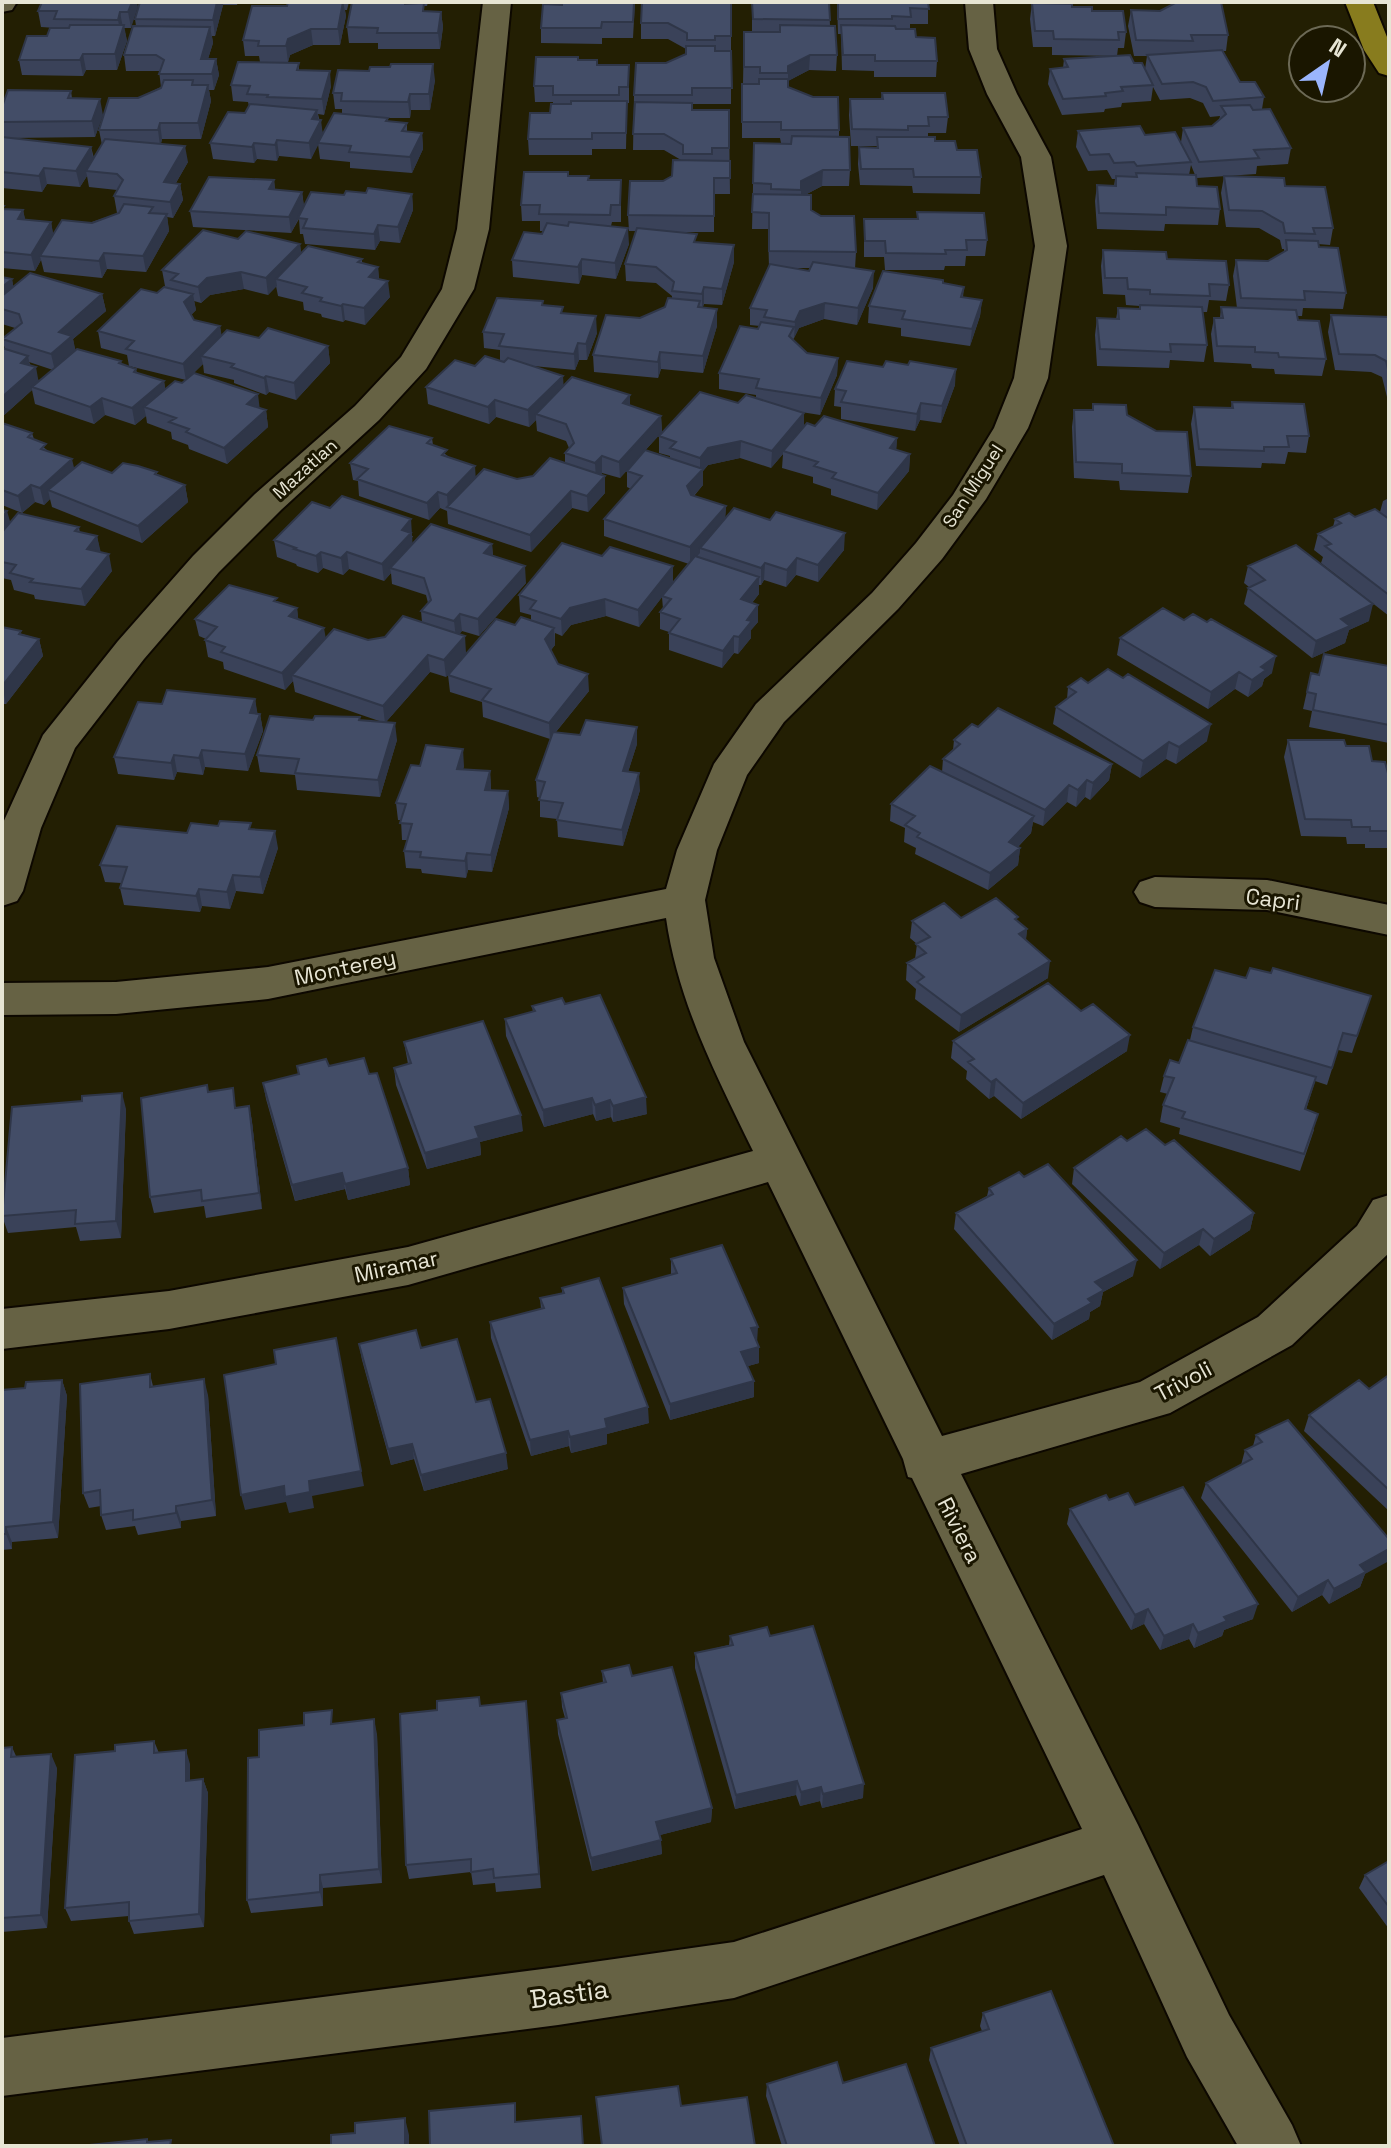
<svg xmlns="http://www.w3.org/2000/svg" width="1391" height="2148" viewBox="0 0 1391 2148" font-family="'Space Grotesk',sans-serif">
  <rect width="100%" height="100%" fill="#231f03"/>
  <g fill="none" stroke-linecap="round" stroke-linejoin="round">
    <!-- minor casing -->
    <g stroke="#0d0800" stroke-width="4">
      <path id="minor" d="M2 2H17L12 10 2 12Z
        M483 2H511L489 229 474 289 426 369 379 420 281 510 219 572 144 659 75 748 41 828 23 891 17 901 2 906V825L43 735 118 641 193 556 255 494 355 406 401 357 442 289 457 229Z
        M965 2H993L997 49 1017 94 1051 157 1067 246 1048 378 1028 428 986 499 942 559 898 609 784 722 747 775 717 850 705 900 714 958 744 1042 942 1436 1140 1382 1258 1317 1357 1226 1373 1200 1389 1195V1253L1292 1345 1170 1413 961 1474 1138 1825 1229 2015 1292 2125 1301 2146H1238L1187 2057 1104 1875 734 1998 558 2025 2 2096V2038L558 1967 734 1942 1082 1829 912 1478 908 1477 903 1459 768 1182 408 1285 169 1329 2 1349V1309L169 1291 408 1247 753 1151C716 1075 678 1002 666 918L268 999 116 1014 2 1015V983L116 982 268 967 666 889 677 850 714 764 756 704 872 593 916 543 953 495 994 428 1014 378 1035 246 1021 157 987 94 969 49Z
        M1155 877 1267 880 1389 905V935L1267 910 1155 907 1140 902 1134 892 1140 882Z"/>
    </g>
    <!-- major casing -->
    <g stroke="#0d0800" stroke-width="4">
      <path id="major" d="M1345 2H1373L1389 42V76L1379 73 1364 50Z"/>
    </g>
    <!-- minor -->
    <use href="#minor" fill="#666244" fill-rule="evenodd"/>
    <!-- major -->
    <use href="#major" fill="#887c1e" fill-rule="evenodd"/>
  </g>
  <!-- wall -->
  <path fill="#3a4259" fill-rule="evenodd" d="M137 2 131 28H124L127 41 117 70H86L83 76 22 75 19 60 56 28 41 27 38 11Z
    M140 2H238L237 5H223L215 36H212L213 43 208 59H216L219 75 214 90H209L211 101 201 139H162L161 144 188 162 176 183 180 184 183 200 173 218 167 217 169 231 146 272 107 269 102 278 44 272 41 260 35 271 2 268V206L4 209 23 210 25 220 51 222 53 235 119 213H117L114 196 117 190 89 187 87 176 80 187 47 184 42 192 2 188V107L71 91 72 98 103 115 95 137 10 138 91 147 94 158 102 145 99 130 138 98 161 87 159 71H126L124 55 136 26 135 19Z
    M259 2H349L347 10H345L346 16 340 45H313L290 55 288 62H260L259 56H245L243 40 287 6 288 3H259Z
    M352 2H428L427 6H424V11L441 12 443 27 440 49H378V43H349L347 27Z
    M562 2H635L633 38H602V44L541 43V28L562 5Z
    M641 2H731V104H692V110H729L730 194H714V232H676L734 262 722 305 704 304 702 308 717 326 703 373 661 369 658 378 594 372 593 355 640 318 665 307 672 298V296L656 283 626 281 625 264 636 231H629L628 215 663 181 672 176 681 160 664 150H633L634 95 666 63 686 54V49L668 39H641Z
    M738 2H829L830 26 837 55 836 71 809 70 788 81V87L839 130V137L850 170 849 186H822L805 195 811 210 856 252 855 269 873 288 857 325 824 319 799 328 793 340 807 353 838 358 837 375 820 415 801 412 804 413V427L815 426 897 438 896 450 910 454 909 471 877 510 831 495V489L813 483V477L782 468 783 454 771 468 740 458 708 465 703 471V485L694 496 726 506 725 518 844 550 818 582 796 575 786 587 764 580 761 585H759V594L752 603 758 622 751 630V638L738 654 734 653 722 668 669 650V632L660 629V612L663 609 662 597 639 627 606 616 571 625 562 636 555 633V645L551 650 558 664 589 691 556 732 580 735 637 727V744L628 772 640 790 623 846 558 837 557 819 540 817V798L537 797 536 780 550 739 483 717 482 702 450 692 448 675 531 620V615L520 612 519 595 602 556 673 566V583L689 564 604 536V519L631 489 627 487V471L670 458V456L659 453V436L738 403 756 398V395L719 389V373L760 326 750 325V308L769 268 768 229H752L754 143H781L780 138H742V84L759 83H743L744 32H752V4H738ZM792 268H810L809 271Z
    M837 2H928V24H910V29L937 61 936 77H874V71L842 70 841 34H838Z
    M1173 2H1221L1228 35 1226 51H1223L1240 82 1264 97 1262 109 1291 148 1288 164 1257 166 1256 174 1197 178 1196 176 1197 186 1220 209 1218 225 1165 224 1164 231 1097 229 1095 201 1097 185 1114 186 1115 179H1112L1107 170 1088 171 1076 147 1078 131 1145 135 1181 142 1183 128 1212 126 1219 120 1220 116 1210 117 1203 103 1190 98 1160 100 1153 87 1151 101 1122 103 1121 107 1105 109 1104 112 1062 115 1048 84 1050 69 1063 68 1064 59 1134 63 1145 69 1147 56H1134L1128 26 1131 10 1160 11 1173 4ZM1191 165 1195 175H1189Z
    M1032 3 1072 7 1092 11 1126 32 1124 48H1118L1117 56 1052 55V47H1033L1030 19Z
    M578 60 597 65H629V103H627L626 149H592V155H529L528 139 550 113 553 104V102H535L534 86Z
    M299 63V70L331 86 324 115 318 114 323 134 342 114V109H335L333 93 435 80 430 110H411L410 118H388V121L407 123V132L422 133 423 149 412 173 350 168V162L320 159 318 144 311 159 279 156 277 161 257 159 254 163 213 159 210 143 245 113 249 106 248 102 233 101 231 85Z
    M882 93 948 117 946 133H928V137L957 150 981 177 980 194 913 193 912 186 860 185 858 164 859 147 876 148 877 146H851L849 115 850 99H881Z
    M568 176 589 180H621V222H612L611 226 629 244 616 279 582 275 579 284 513 277 512 260 542 234 544 231H540V221H522L521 205Z
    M1224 176 1285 186 1333 228 1330 245 1318 244 1319 247 1346 293 1343 309 1303 308 1302 316H1297L1298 320 1326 359 1322 376 1275 374 1274 369 1252 368 1251 364 1214 362 1211 334 1214 318H1220L1221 307 1237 308 1233 276 1236 260 1268 261 1284 252V249H1282L1280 240 1259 228 1226 227 1221 193Z
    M274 180 275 190 302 192 304 206 344 195 366 193 412 194 413 210 400 243 380 241 375 250 305 244 303 234H300L299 219 291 233 193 227 190 211Z
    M917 212 987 240 985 256H966L965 266H945L944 270H885L884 257H864V219H917Z
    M238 239 300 244 301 253 362 259V263L378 267 379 279 390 297 365 325 345 320 343 322 322 317 321 314 304 310 303 302 278 296 276 286 268 295 244 289 210 295 201 303 194 301 196 310 191 315 194 320 220 326 221 336 259 338 328 346 330 363 296 400 269 392 266 395 234 383V380L204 373 203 364 188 378 266 410 268 427 227 464 189 449 188 445 172 439 171 432 147 423 146 416 135 425 105 415 94 424 35 404 32 390 2 417V348L5 349 2 339 15 328 2 324V277L12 279 13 286 102 294 106 311 73 339 75 351 121 361 122 364 136 369 137 373 164 381 165 389 182 383 186 380 129 366 127 355 101 348 98 331 157 293 165 286 162 270ZM29 362 53 370 39 381Z
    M1103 250 1167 259 1229 285 1226 301 1209 300 1207 312H1202L1207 345 1204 362 1170 360 1169 368 1097 366 1095 335 1097 318 1116 319 1118 308 1139 309 1140 306 1126 305 1125 295 1103 294 1101 266Z
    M943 283 964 287 963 297 982 300 980 316 970 346 901 336V328L868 323 869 306Z
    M543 301V305L563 313 597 333 587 360H579L575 370 533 366 563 376V385L630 395V406L661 416 662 432 620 478 602 473 601 475 605 493 588 512 572 508 531 552 448 524 447 511 440 508 429 520 359 496 358 481 353 480 350 463 432 438 433 445 476 477 517 479 533 476 565 463V453L569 448 566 441 537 431 536 420 529 427 496 417 489 424 428 404 426 387 475 366 500 361V350L484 348 483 332Z
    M1331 315 1389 317V397H1387L1382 377 1371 372 1335 370 1328 332Z
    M955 385 941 423 920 420 915 431 841 419V407L834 406 835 389Z
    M1232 402 1309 436 1306 453 1288 452 1285 464 1262 463 1261 468 1196 466 1191 424 1194 407 1231 408Z
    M1093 404 1127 415 1156 431 1191 476 1188 493 1120 490 1119 481 1074 478 1072 427 1074 410H1092Z
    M2 423 32 433 34 439 48 451 74 468 112 473 157 472V475L185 485 188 502 142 543 52 507 50 499 44 505 35 502 22 513 2 505Z
    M1389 498V616L1321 563 1323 557 1314 550 1318 534 1333 527 1335 519 1355 517 1380 512 1383 501Z
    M2 510 10 523 79 527 80 533 97 536 100 552 112 571 85 606 35 599 34 595 14 590 11 580 2 578Z
    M413 536 412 538V544H492L493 556 526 583 479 636 462 631 459 634 466 653 446 677 430 672 386 722 397 740 380 797 297 790 295 775 260 772 257 755 313 720 360 717V720L382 722 295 692 293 681 285 690 224 669 223 662 208 657 205 640 206 639 199 636 195 619 278 602 297 608 298 619 326 638 368 640 385 637 422 622 421 611 428 603 426 595 392 584 391 573 384 581 349 569 343 575 323 568 318 573 297 566 296 564 277 557 274 540Z
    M1248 566 1369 621 1349 630 1345 643 1312 658 1244 604 1248 588 1249 587 1244 583Z
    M2 627 22 634 39 639 43 656 6 704H2Z
    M1120 638 1272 673 1264 679 1262 686 1248 697 1235 689 1208 709 1117 655Z
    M1389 666V743L1309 727 1312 711 1303 709 1311 673 1319 675Z
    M1123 678 1207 741 1176 764 1166 759 1140 778 1053 724 1056 707 1067 699 1068 687Z
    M255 699 257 714H260L263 731 248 771 205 767 203 775 177 772 174 780 118 774 114 757 162 704Z
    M978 727 1112 764 1109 780 1090 800 1085 797 1076 807 1067 802 1043 826 1033 822 1031 833 1018 847 1020 848 1018 865 988 890 915 854 916 848 904 842 905 828 890 821 891 804 942 772 943 759 953 750 954 740Z
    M1288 740 1346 746 1372 761 1389 777V848H1365V844H1347L1346 837 1301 836 1284 757Z
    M464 766 463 769 490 771 491 790 508 791 509 808 492 872 468 870 466 878 422 873 421 869 406 868 404 851 407 840H402L401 820H398L396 803Z
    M252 829 278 848 263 894 236 891 230 909 202 906 200 912 124 905 120 888 121 883 105 882 100 865 187 833Z
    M961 918 1018 921 1027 929 1026 940 1048 978 959 1032 915 999 916 989 906 980 907 963 915 959 917 944 910 938 912 921Z
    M1271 973 1371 996 1352 1053 1338 1050 1327 1085 1315 1081 1306 1110 1314 1130 1300 1171 1179 1134 1180 1128 1160 1122 1163 1105 1168 1094 1160 1092 1164 1076 1179 1063 1190 1040 1193 1027 1246 978Z
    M565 1004 647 1114 613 1122 611 1117 596 1121 593 1114 544 1127 506 1036 505 1019 533 1012 532 1006Z
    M953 1041 1127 1051 1021 1119 994 1096 989 1099 966 1079 967 1071 951 1058Z
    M404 1042 523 1131 480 1142 481 1155 427 1169 396 1085 394 1068 408 1064Z
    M297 1066H329L369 1074 408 1168 410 1185 348 1200 345 1189 295 1201 266 1099 263 1083 298 1074Z
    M208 1092 237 1108 249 1106 252 1122 262 1209 206 1218 204 1206 154 1213 150 1197Z
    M82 1101 126 1109 121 1238 80 1241 76 1227 8 1233 2 1216Z
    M1127 1141 1165 1145 1254 1213 1250 1230 1210 1256 1199 1245 1160 1269 1072 1184 1074 1168Z
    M989 1188 1133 1276 1103 1292 1100 1306 1090 1312 1089 1319 1052 1340 954 1229 956 1213 987 1196Z
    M671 1259 757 1342 759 1347V1363L748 1366 754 1397 670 1420 624 1304 623 1288 671 1275Z
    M562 1288 649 1423 607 1434V1444L571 1453 569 1446 531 1456 491 1338 490 1322 541 1309 540 1298 562 1293Z
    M359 1344 421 1348 476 1402 508 1469 424 1491 414 1459 391 1465 362 1360Z
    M150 1374 153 1386 208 1395 216 1516 181 1521V1528L138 1535 135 1526 106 1530 101 1515V1506L89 1508 83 1493Z
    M1389 1375V1511L1304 1431 1309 1415 1369 1389Z
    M62 1380 67 1396 58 1538 12 1542V1549L2 1550V1390L25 1388Z
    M1256 1435 1365 1574 1360 1587 1329 1604 1322 1595 1292 1612 1201 1498 1206 1483 1241 1465 1245 1450 1253 1446Z
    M1109 1500 1135 1505 1253 1619 1224 1630 1222 1636 1194 1648 1189 1639 1160 1650 1144 1624 1131 1630 1067 1524 1070 1509Z
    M730 1636H770L863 1798 822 1808 820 1801 800 1806 796 1795 735 1809 695 1668V1653L729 1645Z
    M602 1671 632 1676 712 1808 711 1822 660 1835 662 1854 592 1871 558 1734 557 1720 565 1718 562 1707 561 1693 603 1683Z
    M479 1697 480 1706 526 1701 541 1888 496 1892 495 1883 473 1885 471 1872 409 1879 406 1865 437 1710Z
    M335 1724 377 1734 382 1883 323 1888V1906L251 1913 247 1900 259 1757Z
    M154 1741 159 1753 190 1764V1780L203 1779 208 1793 204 1927 134 1934 129 1921V1916L71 1921 65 1908 115 1751Z
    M12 1747 16 1756 57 1768 47 1928 2 1932V1748Z
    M1389 1861V1929L1359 1888 1365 1875Z
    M983 2013 1114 2146H960L929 2060 931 2048 982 2031 980 2026Z
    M843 2083 935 2146H782L766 2096 767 2084Z"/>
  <!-- shaded-wall -->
  <path fill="#2f3648" d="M132 2H137L138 7 131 28 128 12Z
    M217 2H223V5L215 36 213 20Z
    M343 2 346 16 340 45 338 29Z
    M120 12 123 28 121 36 118 20Z
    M441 12 443 27 440 49 438 33Z
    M124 25 127 41 117 70 115 54Z
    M210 27 213 43 203 74 201 59Z
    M311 29 313 45 290 55 288 62 286 46 288 39Z
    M83 54 86 70 83 76 80 60Z
    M810 55 809 70 788 81V66Z
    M216 59 219 75 214 90 212 74Z
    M433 64 435 80 430 110 429 94Z
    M330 71 331 86 324 115 322 99Z
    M208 85 211 101 201 139 198 123Z
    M410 94 411 110 410 118 408 102Z
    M100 99 103 115 95 137 92 121Z
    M317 110 319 124 321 120 323 136 311 159 309 143 312 119Z
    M160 123 162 139 160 146 158 130Z
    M422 133 423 149 412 173 410 157Z
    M277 140 279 156 277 161 275 145Z
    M254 143 257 159 254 163 252 147Z
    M185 146 188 162 167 198 164 182Z
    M91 147 94 163 86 171 87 176 80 187 76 171Z
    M44 168 47 184 42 192 39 176Z
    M823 170 822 186 801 197V181Z
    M274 180 276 196 269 189Z
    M180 184 183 200 173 218 170 202Z
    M302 192 304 208 291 233 289 217Z
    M412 194 413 210 400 243 398 227Z
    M23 210 27 227 18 219Z
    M167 214 169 231 146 272 143 256Z
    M51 222 54 238 40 256 41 260 35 271 31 255Z
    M378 225 380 241 375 250 374 234Z
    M628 228 629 244 616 279 615 263Z
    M300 244 302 261 276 279 277 286 268 295 266 278Z
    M734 245V262L722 305V289Z
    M104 253 107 269 102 278 99 261Z
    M582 259V275L579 284 578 267Z
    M378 267 379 284 369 277Z
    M874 271 873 288 857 325 858 308Z
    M241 272 244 289 210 295 201 303 198 287 207 278Z
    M12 279 15 296 2 307V287Z
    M388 281 390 297 365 325 364 308Z
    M704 287V304L702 310V294Z
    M102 294 106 311 73 339 76 352 55 371 51 354 59 332Z
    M193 294 196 310 187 319 184 302Z
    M982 300 980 316 970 346 972 329Z
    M825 303 824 319 799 328 794 338 795 322 800 311Z
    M343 304 345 320 343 322 341 306Z
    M717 309V326L703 373V356Z
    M596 316 597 333 587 360 586 344Z
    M220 326 223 343 201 356 203 364 186 381 183 364Z
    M578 343 579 360 575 370 574 354Z
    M328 346 330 363 296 400 294 383Z
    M660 352 661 369 658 378V362Z
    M28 356 31 371 36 367 39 384 32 387V390L2 417V397L21 363Z
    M838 358 837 375 820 415 821 398Z
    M956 369 955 385 941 423 942 406Z
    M266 376 269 392 266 395 264 378Z
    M563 376 564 392 536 414V420L529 427 528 410Z
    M164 381 167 398 144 407 146 416 135 425 132 408Z
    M258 394 260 411 247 404Z
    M630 395V412L623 403Z
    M102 398 105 415 94 424 90 407Z
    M495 400 496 417 489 424 488 407Z
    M921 403 920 420 915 431 917 414Z
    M266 410 268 427 227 464 224 448Z
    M804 413V430L783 451V454L771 468 772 451Z
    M661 416 662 432 620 478 619 462Z
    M897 438 896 455 890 448Z
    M741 441 740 458 708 465 703 471V485L687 503V486L700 472V458L708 448Z
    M910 454 909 471 877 510 878 493Z
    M602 456V473L596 480 595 463Z
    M72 459 76 476 48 490 50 499 44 505 40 488Z
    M475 466 476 482 448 508 447 495Z
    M605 476V493L588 512 587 496Z
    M31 485 35 502 22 513 18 496Z
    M185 485 188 502 142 543 138 526Z
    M571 491 572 508 531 552 530 535Z
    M438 492 440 508 429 520 427 503Z
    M726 506 725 523 700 548V553L690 564V547Z
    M7 511 12 528 2 540V518Z
    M411 519 413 550 390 568 391 573 384 581 382 564 402 530Z
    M845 533 844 550 818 582V565Z
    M97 536 101 553 87 549Z
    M492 544 493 561 484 553Z
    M321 552 323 568 318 573 316 556Z
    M347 552 349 569 343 575 341 558Z
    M109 554 112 571 85 606 81 589Z
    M797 558 796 575 786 587 787 570Z
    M765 563 764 580 761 585V568Z
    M525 566 526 583 479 636 478 619Z
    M673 566V583L639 627 638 610Z
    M759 577V594L741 616V599Z
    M605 599 606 616 571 625 562 636 561 619 570 608Z
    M1373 604 1369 621 1349 630 1345 643 1312 658 1316 641 1341 619Z
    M758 605V622L751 630V638L738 654 739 637 747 620Z
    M297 608 299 625 289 616Z
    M460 614 462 631 456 638 454 621Z
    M324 628 327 645 292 675 293 681 285 690 282 673Z
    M554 628 555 645 546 656 545 639Z
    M465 636 466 653 446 677 444 660Z
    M734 636V653L722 668 723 651Z
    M39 639 43 656 6 704 2 686Z
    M428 655 430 672 385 723 383 706Z
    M1276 656 1272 673 1264 679 1262 686 1248 697 1252 680 1261 667Z
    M1239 672 1235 689 1208 709 1211 692Z
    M588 674 589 691 550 739 549 723Z
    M255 699 258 716 250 713Z
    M260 714 263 731 248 771 245 754Z
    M395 723 397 740 380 797 378 780Z
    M1211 724 1207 741 1176 764 1179 747Z
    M637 727V744L623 788V771Z
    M1169 742 1166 759 1140 778 1143 761Z
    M463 749 464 766 459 786 457 769Z
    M202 750 205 767 203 775 199 758Z
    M174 755 177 772 174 780 171 763Z
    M1112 764 1109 780 1090 800 1093 783Z
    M490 771 491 788 486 806 485 790Z
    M639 773 640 790 623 846 622 830Z
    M1087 780 1085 797 1076 807 1078 790Z
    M1069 785 1067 802 1043 826 1045 810Z
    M508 791 509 808 492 872 491 855Z
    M1034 816 1031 833 1006 859 1009 842Z
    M275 831 278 848 263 894 260 877Z
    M1020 848 1018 865 988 890 990 873Z
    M467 853 468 870 466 878 465 861Z
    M233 875 236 891 230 909 227 892Z
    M199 889 202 906 200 912 196 896Z
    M1027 929 1025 946 1019 934Z
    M1050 961 1048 978 959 1032 961 1015Z
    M1130 1035 1127 1051 1021 1119 1023 1103Z
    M996 1079 994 1096 989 1099 991 1082Z
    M122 1093 126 1109 121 1238 116 1221Z
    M646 1097 647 1114 613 1122V1106Z
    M592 1098 593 1114 544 1127 543 1110Z
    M610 1100 611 1117 596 1121 595 1105Z
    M249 1106 252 1122 262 1209 259 1193Z
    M521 1115 523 1131 480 1142 481 1155 427 1169 425 1153 475 1127Z
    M408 1168 410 1185 348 1200 345 1184Z
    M342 1173 345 1189 295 1201 292 1185Z
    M1254 1213 1250 1230 1210 1256 1214 1239Z
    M1203 1229 1199 1245 1160 1269 1164 1253Z
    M1137 1260 1133 1276 1103 1292 1100 1306 1090 1312 1089 1319 1052 1340 1054 1324 1088 1299 1095 1282Z
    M758 1327 757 1343 751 1328Z
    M336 1338 364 1486 312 1496 314 1508 289 1513 286 1502 245 1510 241 1495 309 1481Z
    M759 1347V1363L741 1368V1352Z
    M204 1379 208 1395 216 1516 212 1500Z
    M62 1380 67 1396 58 1538 53 1522Z
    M754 1381V1397L670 1420V1404Z
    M648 1407 649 1423 607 1434V1444L571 1453 570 1437 605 1419Z
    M568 1431 569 1446 531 1456 530 1440Z
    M412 1444 414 1459 391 1465 388 1449Z
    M506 1453 508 1469 424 1491 421 1475Z
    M176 1506 181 1521V1528L176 1513Z
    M6 1527 12 1542V1549L6 1534Z
    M1389 1549V1561L1365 1574 1360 1587 1329 1604 1334 1589 1360 1565Z
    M1328 1580 1322 1595 1292 1612 1298 1597Z
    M1258 1604 1253 1619 1224 1630 1222 1636 1194 1648 1198 1633 1224 1617Z
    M1148 1609 1144 1624 1131 1630 1135 1615Z
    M1193 1624 1189 1639 1160 1650 1164 1636Z
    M374 1719 377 1734 382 1883 379 1869Z
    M186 1750 190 1764V1795L186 1781Z
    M51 1754 57 1768 47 1928 41 1915Z
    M203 1779 208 1793 204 1927 199 1914Z
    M797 1781 796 1795 735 1809 736 1795Z
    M864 1784 863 1798 822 1808 823 1794Z
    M821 1787 820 1801 800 1806 801 1792Z
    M712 1808 711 1822 656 1836V1822Z
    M661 1840 662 1854 592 1871 591 1858Z
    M320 1875 323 1888V1906L320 1892Z
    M405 2118 409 2135V2146H405Z"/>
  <!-- building -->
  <path fill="#434d67" stroke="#2f3648" stroke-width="2" d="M42 2H132L128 12H120L118 20 54 19 57 11H38Z
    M140 2H217L213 20 135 19Z
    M288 2H343L338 29H311L288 39 286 46H258L259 41 243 40 252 6H287Z
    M352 2H405V4L424 3 423 11 441 12 438 33H377L378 28 347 27Z
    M562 2H634L633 22H602L601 28H541L543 4 562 5Z
    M642 2H731V36H715V40H687V33L668 23H641Z
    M752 2H829L830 20 753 19Z
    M838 2H928L929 9 910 8 911 17 892 16V19H838Z
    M1177 2H1221L1228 35H1191L1193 41 1136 40 1131 10 1160 11Z
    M1032 3 1072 4V7H1092V11H1123L1126 32H1118L1119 40 1054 39 1053 31H1035Z
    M70 25H124L115 54H83L80 60H19L27 36H47L50 28H69Z
    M780 25 835 26 837 55H810L788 66V73H760V67H744V32H780Z
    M841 25 895 26 896 29H915L916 37 935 38 937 61H875V55H843Z
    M133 26 210 27 201 59H216L212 74H159L164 60 156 55H124Z
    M686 46H715V51H731L732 88H692V95H634L636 63H666L686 54Z
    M1222 50 1240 82H1255L1264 97 1213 101 1206 87 1193 82 1162 84 1147 55Z
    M1130 55 1134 63H1142L1153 85 1121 87 1123 91 1105 93 1106 96 1063 99 1050 69 1068 67 1064 59Z
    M536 57H578V60H597V65H629L628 87H619V95H553V86H534Z
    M238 62 299 63 297 70 330 71 322 99 267 97 268 95 247 94 250 86 231 85Z
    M391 64H433L429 94H410L408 102 341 101 342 93H333L338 70 369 71 370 67H390Z
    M759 79H788V87L813 97H838L839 130H781V122H742V84H759Z
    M164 80H193L192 85H208L198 123H160L158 130H99L109 98H138L161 88Z
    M8 90 71 91 68 98 100 99 92 121 2 122V107Z
    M882 93H945L948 117H928L929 126H908V130L852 129 850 99H883Z
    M571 101H627L626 133H592V139H528L530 113H550L551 104H571Z
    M635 102 692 103V110H729V148H712V154H683V145L664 134H633Z
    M250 104 317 110 312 119 321 120 309 143 277 140 275 145 254 143 252 147 210 143 228 112 245 113Z
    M1250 105 1253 110 1270 109 1291 148 1254 150 1259 158 1199 162 1183 128 1212 126 1226 114 1221 106Z
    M334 113 388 118 386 121 407 123 402 131 422 133 410 157 349 152 351 146 318 143Z
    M1140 126 1145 135 1175 132 1191 162 1137 166 1134 162 1114 163 1109 154 1090 155 1078 131Z
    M792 136 849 137 850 170H823L801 181V190L771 189V184L753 183 754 143 791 144Z
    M2 137 91 147 76 171 44 168 39 176 2 172Z
    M877 137H935V141H955L957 150H977L981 177H914L913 169H861L859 147 878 148Z
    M105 139 185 146 164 182 180 184 170 202 114 196 123 180 117 174 86 171Z
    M673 160 730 161V178H714V216L628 215 630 181H663L672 176Z
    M524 172H568V176H589L588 180H621L620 205H611L610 215 539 214 540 205H521Z
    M1136 173 1196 175 1197 186 1217 187 1220 209 1166 207V215L1099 213 1097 185 1116 186V176L1137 177Z
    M1224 176 1284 178 1285 186 1325 187 1333 228H1313L1315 234 1285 233 1283 223 1262 211 1229 210Z
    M209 177 274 180 269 189 302 192 289 217 190 211Z
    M368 188 412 194 398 227 378 225 374 234 303 228 307 219 298 218 311 192 344 195 346 191 366 193Z
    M753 194 811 195V210L821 216H854L856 252 769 251V213L752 212Z
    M124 204 153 207 149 213 167 214 143 256 104 253 99 261 40 256 62 220 92 223 119 213Z
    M2 206H4L2 209 23 210 18 219 51 222 31 255 2 252Z
    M917 212 984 213 987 240H966L967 250H945L946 254 886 253 885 241H865L864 219H918Z
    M569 222 628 228 615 263 582 259 578 267 512 260 524 232 542 234 547 223 568 226Z
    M637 228 697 234 694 242 734 245 722 289 704 287 702 294 672 291 674 282 656 267 625 264Z
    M203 230 238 239 246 231 300 244 266 278 241 272 207 278 198 287 171 280 178 274 162 270Z
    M1286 240 1318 241 1319 247 1338 248 1346 293 1304 291 1305 300 1241 298 1236 260 1268 261 1287 250Z
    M308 246 362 259 358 262 378 267 369 277 388 281 364 308 343 304 341 306 320 301 322 298 302 293 307 287 276 279Z
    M1103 250 1166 252 1167 259 1226 261 1229 285 1209 284 1210 296 1150 294V290L1128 289 1127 278H1105Z
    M813 262 874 271 858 308 825 303 800 311 795 322 764 317 767 310 750 308 770 264 809 271Z
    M883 271 943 280V283L964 287 961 297 982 300 972 329 902 319 905 311 869 306Z
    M30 273 102 294 59 332 72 336 51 354 2 339 22 323 19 314 2 309V296Z
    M2 277 12 279 2 287Z
    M164 287 193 294 184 302 194 320 220 326 183 364 126 349 134 341 98 331 141 289 157 293Z
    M497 298 543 301 542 305 563 307 561 313 596 316 586 344 578 343 574 354 499 346 504 334 483 332Z
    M668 298 700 301 698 307 717 309 703 356 660 352 658 362 593 355 606 315 640 318 665 307Z
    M1140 305 1202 307 1207 345 1170 344 1171 352 1100 349 1097 318 1119 319 1118 308 1140 309Z
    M1221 307 1296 310 1298 320 1319 321 1326 359 1279 357 1278 353 1255 352V347L1217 346 1214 318H1223Z
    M1331 315 1389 317V373L1386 361 1375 355 1339 354Z
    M761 322 794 327 789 336 807 353 838 358 821 398 756 388 759 379 719 373 740 326 758 329Z
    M268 328 328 346 294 383 266 376 264 378 231 367 234 364 201 356 227 330 259 338Z
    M2 348 28 356 21 363 36 367 2 397Z
    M77 349 121 361 119 363 136 369 134 372 164 381 132 408 102 398 90 407 32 387Z
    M485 356 504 362 508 358 563 376 528 410 495 400 488 407 426 387 455 360 475 366Z
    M847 361 883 367 886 361 908 365 910 361 956 369 942 406 921 403 917 414 841 402 846 391 835 389Z
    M194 373 258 394 247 404 266 410 224 448 186 432 189 429 169 422 176 418 144 407 175 381 182 383Z
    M572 377 630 395 623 403 661 416 619 462 602 456 595 463 565 453 574 443 566 424 536 414Z
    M700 392 738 403 746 395 804 413 772 451 741 441 708 448 700 458 670 448 676 442 659 436Z
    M1232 402 1304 404 1309 436H1287L1289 447H1264V451L1199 449 1194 407 1233 408Z
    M1093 404 1126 405 1127 415 1156 431 1187 432 1191 476 1122 473V464L1076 462 1074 410H1093Z
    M824 416 897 438 890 448 910 454 878 493 832 478 836 473 814 466 818 462 783 451 807 423 815 426Z
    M2 423 32 433 28 437 46 444 41 449 72 459 40 488 31 485 18 496 2 490Z
    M389 426 432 438 427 443 447 450 442 455 475 466 447 495 438 492 427 503 357 479 368 469 350 463Z
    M645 450 703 469 687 486 691 495 726 506 690 547 604 519 642 476 627 471Z
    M550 458 605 476 587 496 571 491 530 535 447 507 484 469 517 479 533 476Z
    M82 462 112 473 123 463 138 466 157 472 155 474 185 485 138 526 48 490Z
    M342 496 411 519 402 530 411 533 382 564 347 552 341 558 321 552 316 556 294 549 296 548 274 540 312 502 330 508Z
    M734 508 770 520 776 512 845 533 818 565 797 558 787 570 765 563 761 568 700 548Z
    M1375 509 1389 519V595L1325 546 1331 544 1318 534 1341 523 1335 519 1349 513 1355 517Z
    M2 510 7 511 2 518Z
    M18 513 79 527 75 531 97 536 87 549 109 554 81 589 30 582 33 579 10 573 16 565 2 562V532Z
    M431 524 492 544 484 553 525 566 478 619 460 614 454 621 421 611 431 600 424 578 390 568Z
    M562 543 602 556 610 547 673 566 638 610 605 599 570 608 561 619 530 609 536 601 519 595Z
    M1296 545 1373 604 1341 619 1350 626 1316 641 1248 588 1265 580 1248 566Z
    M695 556 759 577 741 599 758 605 747 620 752 621 739 637 734 636 723 651 669 633 680 619 660 612 671 599 662 596Z
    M229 585 277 598 274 601 297 608 289 616 324 628 282 673 221 652 225 647 205 640 217 627 195 619Z
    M1163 608 1184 620 1193 614 1207 622 1211 619 1276 656 1261 667 1266 670 1252 680 1239 672 1211 692 1120 638Z
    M403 616 465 636 444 660 428 655 383 706 292 675 334 629 368 640 385 637Z
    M521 617 554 628 545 639 558 664 588 674 549 723 482 700 491 689 448 675 496 619 515 625Z
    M2 627 21 631 19 634 39 639 2 686Z
    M1324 654 1389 666V725L1313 710 1316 694 1307 692 1311 673 1319 675Z
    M1108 669 1123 678 1128 674 1211 724 1179 747 1169 742 1143 761 1056 707 1076 692 1068 687 1081 678 1088 683Z
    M167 690 255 699 250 713 260 714 245 754 202 750 199 758 174 755 171 763 114 757 138 702 162 704Z
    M998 708 1112 764 1093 783 1087 780 1078 790 1069 785 1045 810 943 759 960 744 954 740 972 724 978 727Z
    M270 716 313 720 315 716 360 717 359 720 395 723 378 780 295 773 299 759 257 755Z
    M586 720 637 727 623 771 639 773 622 830 557 820 563 803 539 800 545 782 536 780 553 732 580 735Z
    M1288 740H1344L1346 746H1369L1372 761 1385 762 1389 777V831H1370V827H1352L1351 820 1305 819Z
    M426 745 463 749 457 769 490 771 485 790 508 791 491 855 467 853 465 861 420 857 421 852 404 851 412 824 400 823 406 804 396 803 411 765 420 766Z
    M930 766 1034 816 1009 842 1020 848 990 873 917 837 920 833 905 825 915 816 891 804Z
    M220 821 251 823 249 829 275 831 260 877 233 875 227 892 199 889 196 896 120 888 127 867 100 865 117 826 187 833 191 823 218 826Z
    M996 898 1018 917 1015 919 1027 929 1019 934 1050 961 961 1015 917 982 924 977 907 963 926 953 916 944 930 937 912 921 944 903 961 918Z
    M1250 968 1271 973 1273 968 1371 996 1357 1036 1343 1033 1332 1068 1193 1027 1215 970 1246 978Z
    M1048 983 1081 1011 1093 1004 1130 1035 1023 1103 996 1079 991 1082 968 1062 974 1059 953 1041Z
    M600 995 646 1097 613 1106 610 1100 595 1105 592 1098 543 1110 505 1019 535 1011 532 1006 562 998 565 1004Z
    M483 1021 521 1115 475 1127 479 1138 425 1153 394 1068 411 1063 404 1042Z
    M1188 1040 1316 1077 1305 1109 1318 1114 1304 1154 1182 1118 1185 1112 1163 1105 1174 1078 1164 1076 1170 1060 1179 1063Z
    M364 1058 369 1074 377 1073 408 1168 345 1184 342 1173 292 1185 263 1083 299 1074 297 1066 326 1059 329 1066Z
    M207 1085 208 1092 233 1088 235 1108 249 1106 259 1193 202 1201 201 1190 150 1197 141 1098Z
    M122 1093 116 1221 75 1224 76 1210 2 1216 12 1107 82 1101V1096Z
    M1146 1129 1165 1145 1174 1140 1254 1213 1214 1239 1203 1229 1164 1253 1074 1168 1121 1136 1127 1141Z
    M1048 1164 1137 1260 1095 1282 1104 1290 1088 1299 1092 1303 1054 1324 956 1213 993 1194 989 1188 1019 1172 1024 1177Z
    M722 1245 758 1327 751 1328 759 1347 741 1352 754 1381 670 1404 623 1288 677 1273 671 1259Z
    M599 1278 648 1407 605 1419 607 1428 570 1437 568 1431 530 1440 490 1322 544 1308 540 1298 564 1293 562 1288Z
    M416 1330 421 1348 457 1339 476 1402 490 1399 506 1453 421 1475 412 1444 388 1449 359 1344Z
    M336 1338 361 1471 309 1481 310 1492 285 1497 284 1486 241 1495 224 1375 276 1364 274 1350Z
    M150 1374V1387L204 1379 212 1500 176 1506V1513L133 1520V1510L101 1515 100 1490 83 1493 80 1384Z
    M1389 1375V1490L1309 1415 1359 1380 1369 1389Z
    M62 1380 53 1522 6 1527V1534H2V1390L25 1388 26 1382Z
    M1288 1420 1389 1539V1549L1360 1565 1366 1572 1334 1589 1328 1580 1298 1597 1206 1483 1252 1459 1245 1450 1262 1442 1256 1435Z
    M1183 1487 1258 1604 1224 1617 1227 1621 1198 1633 1193 1624 1164 1636 1148 1609 1135 1615 1070 1509 1106 1495 1109 1500 1128 1493 1135 1505Z
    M813 1626 864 1784 823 1794 821 1787 801 1792 797 1781 736 1795 695 1653 733 1645 730 1636 767 1627 770 1636Z
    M629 1665 632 1676 672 1667 712 1808 656 1822 661 1840 591 1858 557 1720 567 1718 561 1693 606 1682 602 1671Z
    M479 1697 480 1706 526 1701 539 1874 494 1878 493 1869 471 1872V1859L406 1865 400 1714 437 1710V1701Z
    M332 1710 331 1724 374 1719 379 1869 320 1875V1892L247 1900 248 1758 259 1757V1730L304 1725V1713Z
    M154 1741V1753L186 1750V1781L203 1779 199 1914 129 1921V1902L65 1908 75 1755 115 1751V1745Z
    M12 1747 11 1757 51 1754 41 1915 2 1918V1748Z
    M1389 1861V1907L1365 1875Z
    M1051 1991 1114 2146H967L931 2048 989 2029 983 2013Z
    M837 2062 843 2083 906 2064 935 2146H787L767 2084Z
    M678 2086 681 2106 747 2097 755 2146H602L596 2097Z
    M515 2103V2122L581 2116 583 2146H430L429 2111Z
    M405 2118V2146H331V2135L355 2133V2123Z
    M147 2139V2142L171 2140 170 2146H90V2145Z"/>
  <g text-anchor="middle" stroke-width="6" stroke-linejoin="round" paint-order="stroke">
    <!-- far-street labels -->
    <g font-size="18" fill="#e7e5d4" stroke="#1a1600">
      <text transform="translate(305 469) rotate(-42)" y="6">Mazatlan</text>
      <text transform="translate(973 486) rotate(-57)" y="6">San Miguel</text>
    </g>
    <!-- street labels -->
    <g font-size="22" fill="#e7e5d4" stroke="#1a1600">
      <text transform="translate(1273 899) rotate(7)" y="8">Capri</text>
      <text transform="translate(345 967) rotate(-12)" y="8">Monterey</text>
      <text transform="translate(396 1266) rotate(-12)" y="8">Miramar</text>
      <text transform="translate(1183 1381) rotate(-28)" y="8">Trivoli</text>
      <text transform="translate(960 1530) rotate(63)" y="8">Riviera</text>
    </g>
    <!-- near-street labels -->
    <g font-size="26" fill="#e7e5d4" stroke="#1a1600">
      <text transform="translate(569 1994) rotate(-8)" y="9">Bastia</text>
    </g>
  </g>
  <!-- border -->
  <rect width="1391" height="2148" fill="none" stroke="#e7e5d4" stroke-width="8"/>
  <!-- north arrow -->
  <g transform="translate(1327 64) rotate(34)"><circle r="38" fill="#1a1600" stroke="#6c6955" stroke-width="2"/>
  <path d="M0-6L14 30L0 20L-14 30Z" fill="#9ab5fd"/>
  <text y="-12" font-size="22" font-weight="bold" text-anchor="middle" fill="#e7e5d4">N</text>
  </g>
</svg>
